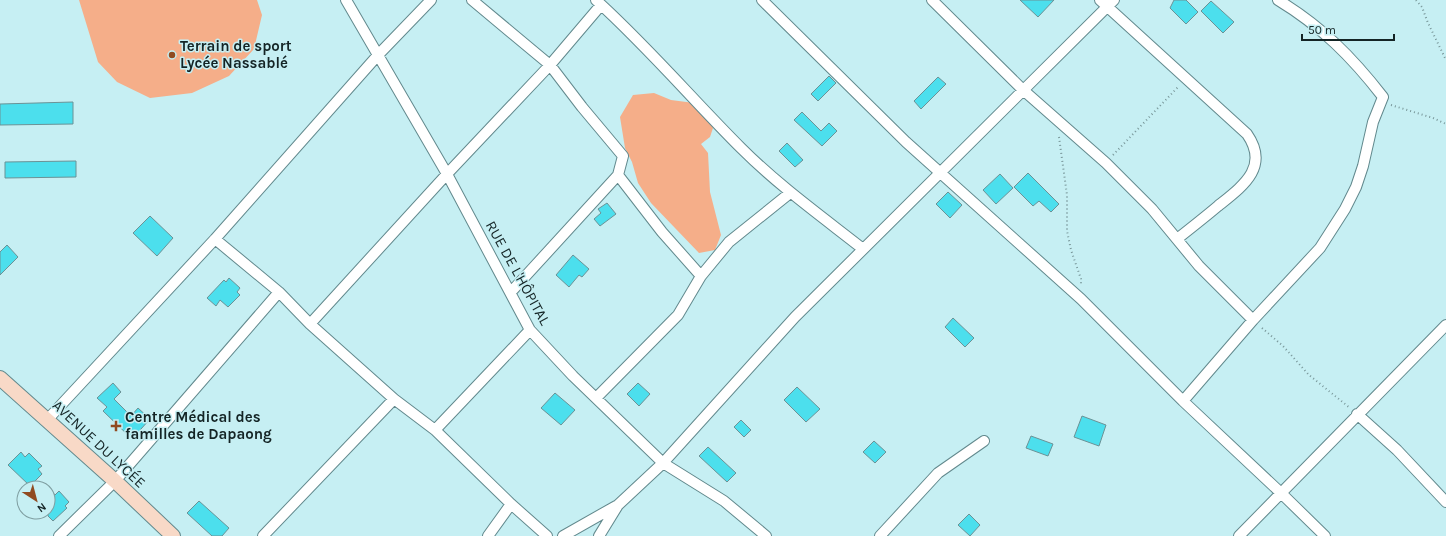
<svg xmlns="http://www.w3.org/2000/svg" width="1446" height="536" viewBox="0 0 1446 536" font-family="Karla,sans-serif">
  <rect width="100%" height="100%" fill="#c6eff3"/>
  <!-- green -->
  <path fill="#f5ae89" d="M79 0H257L262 15 254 49 229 76 192 93 150 98 117 82 98 62Z
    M654 93 671 100 694 103 708 118 713 128 710 137 701 144 708 153 710 192 721 235 715 250 699 253 651 203 638 183 632 162 625 148 620 117 633 95Z"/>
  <!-- building -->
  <path fill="#4cdfed" stroke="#6b9296" d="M1020 0H1054L1038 17Z
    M1174 0H1186L1198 12 1186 24 1170 8Z
    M1211 1 1234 22 1223 33 1201 11Z
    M829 76 836 83 818 101 811 94Z
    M938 77 946 84 921 109 914 101Z
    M73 102V124L0 125V104Z
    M802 112 821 131 829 123 837 131 822 146 794 120Z
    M787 143 803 160 795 167 779 151Z
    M76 161V177L5 178V162Z
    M1028 173 1059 204 1051 212 1039 201 1033 206 1014 187Z
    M1000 174 1013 188 996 204 983 190Z
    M948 192 962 205 950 218 936 204Z
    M607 203 616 214 600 226 594 219 601 213 598 209Z
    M150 216 173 238 157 256 133 233Z
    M7 245 18 257 0 275V252Z
    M573 255 589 269 582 277 579 275 569 287 556 275Z
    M229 278 240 288 237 292 240 295 228 307 220 300 216 306 207 298 224 280 226 282Z
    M953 318 974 338 965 347 945 327Z
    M113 383 121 392 114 399 131 416 138 408 150 419 132 439 103 411 107 407 97 398Z
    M638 383 650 394 639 406 627 394Z
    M797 387 820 409 806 422 784 400Z
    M555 393 575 410 561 425 541 408Z
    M1082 416 1106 425 1099 446 1074 437Z
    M741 420 751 430 744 437 734 427Z
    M1031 436 1053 444 1048 456 1026 448Z
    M874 441 886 452 875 463 863 452Z
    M708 447 736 473 727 482 699 456Z
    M21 452 25 457 29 453 42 466 38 469 42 474 30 486 8 465Z
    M48 487 55 495 59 491 69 502 65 506 67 508 53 521 48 516Z
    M199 501 229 528 222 536H212L187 513Z
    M969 514 980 525 970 536 958 525Z"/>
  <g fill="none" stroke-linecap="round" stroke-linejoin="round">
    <!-- street casing -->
    <g stroke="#62898d" stroke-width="12">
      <path id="street" d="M346 0 447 174 530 330 573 376 663 463 724 501 766 536
        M472 0 550 65 582 107 623 156 618 175 662 232 701 276
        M596 0C647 46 692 99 741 148 778 185 821 216 863 249
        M762 0 906 142 1081 299 1183 401 1281 493 1325 536
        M932 0 1022 89 1106 163 1152 209 1199 266 1253 320
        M1100 0 1247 134C1270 167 1243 186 1218 206 1205 217 1191 228 1177 239
        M215 239 279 292 310 324 394 399 435 430 511 504 547 536
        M511 292 618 175
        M310 324 447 174 550 65 601 5
        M597 397 678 315 701 276 729 242 790 193
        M1183 401 1253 320 1320 248 1345 209 1356 187 1363 166 1373 122 1383 97C1352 57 1321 26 1278 0
        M1357 414 1397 450 1446 502
        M48 419 215 239 378 55 431 0
        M435 430 530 330
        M59 536 115 481 279 292
        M263 536 394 399
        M488 536 511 504
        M563 536 616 506
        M599 536 618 505 663 463 795 317 1114 0
        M880 536 938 473 984 441
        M1239 536 1446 325"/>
    </g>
    <!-- secondary casing -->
    <g stroke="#62898d" stroke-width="16">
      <path id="secondary" d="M0 378 115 481 173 536"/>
    </g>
    <!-- path -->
    <path stroke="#789699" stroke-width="2" stroke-dasharray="1 3" stroke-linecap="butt" d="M1416 0 1422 7 1428 23 1446 60
      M1391 105 1433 118 1446 124
      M1059 137 1067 195V231L1071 250 1081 279V285
      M1113 155 1179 86
      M1262 328 1283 346 1309 375 1350 408"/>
    <!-- street -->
    <use href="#street" stroke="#fff" stroke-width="10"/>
    <!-- secondary -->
    <use href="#secondary" stroke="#f8d9c7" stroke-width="14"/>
  </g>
  <!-- markers -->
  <g fill="#904b21" stroke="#c6eff3" stroke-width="1.5">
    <circle cx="172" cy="55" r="4"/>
    <path d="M114 420h4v4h4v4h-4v4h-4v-4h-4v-4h4z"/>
  </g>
  <g text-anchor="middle" stroke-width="3" stroke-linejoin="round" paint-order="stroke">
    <!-- poi labels -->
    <g font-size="15" font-weight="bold" fill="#142425" stroke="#c6eff3" text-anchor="start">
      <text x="180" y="51">Terrain de sport<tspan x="180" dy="17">Lycée Nassablé</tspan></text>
      <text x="125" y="422">Centre Médical des<tspan x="125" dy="17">familles de Dapaong</tspan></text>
    </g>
    <!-- street labels -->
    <g font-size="15" fill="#142425" stroke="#c6eff3">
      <text transform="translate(518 273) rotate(61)" y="5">RUE DE L'HÔPITAL</text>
      <text transform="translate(99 444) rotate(43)" y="5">AVENUE DU LYCÉE</text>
    </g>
  </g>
  <!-- north arrow -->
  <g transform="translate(36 500) rotate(144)"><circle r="19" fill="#c6eff3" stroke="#7f9ea1"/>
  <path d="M0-3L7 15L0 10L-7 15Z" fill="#904b21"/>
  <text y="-6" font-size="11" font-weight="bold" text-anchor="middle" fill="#142425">N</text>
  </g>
  <!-- scale -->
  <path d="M1302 34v6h92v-6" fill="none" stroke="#142425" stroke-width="2"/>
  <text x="1308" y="34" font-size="12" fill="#142425" stroke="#c6eff3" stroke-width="3" paint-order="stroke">50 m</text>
</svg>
